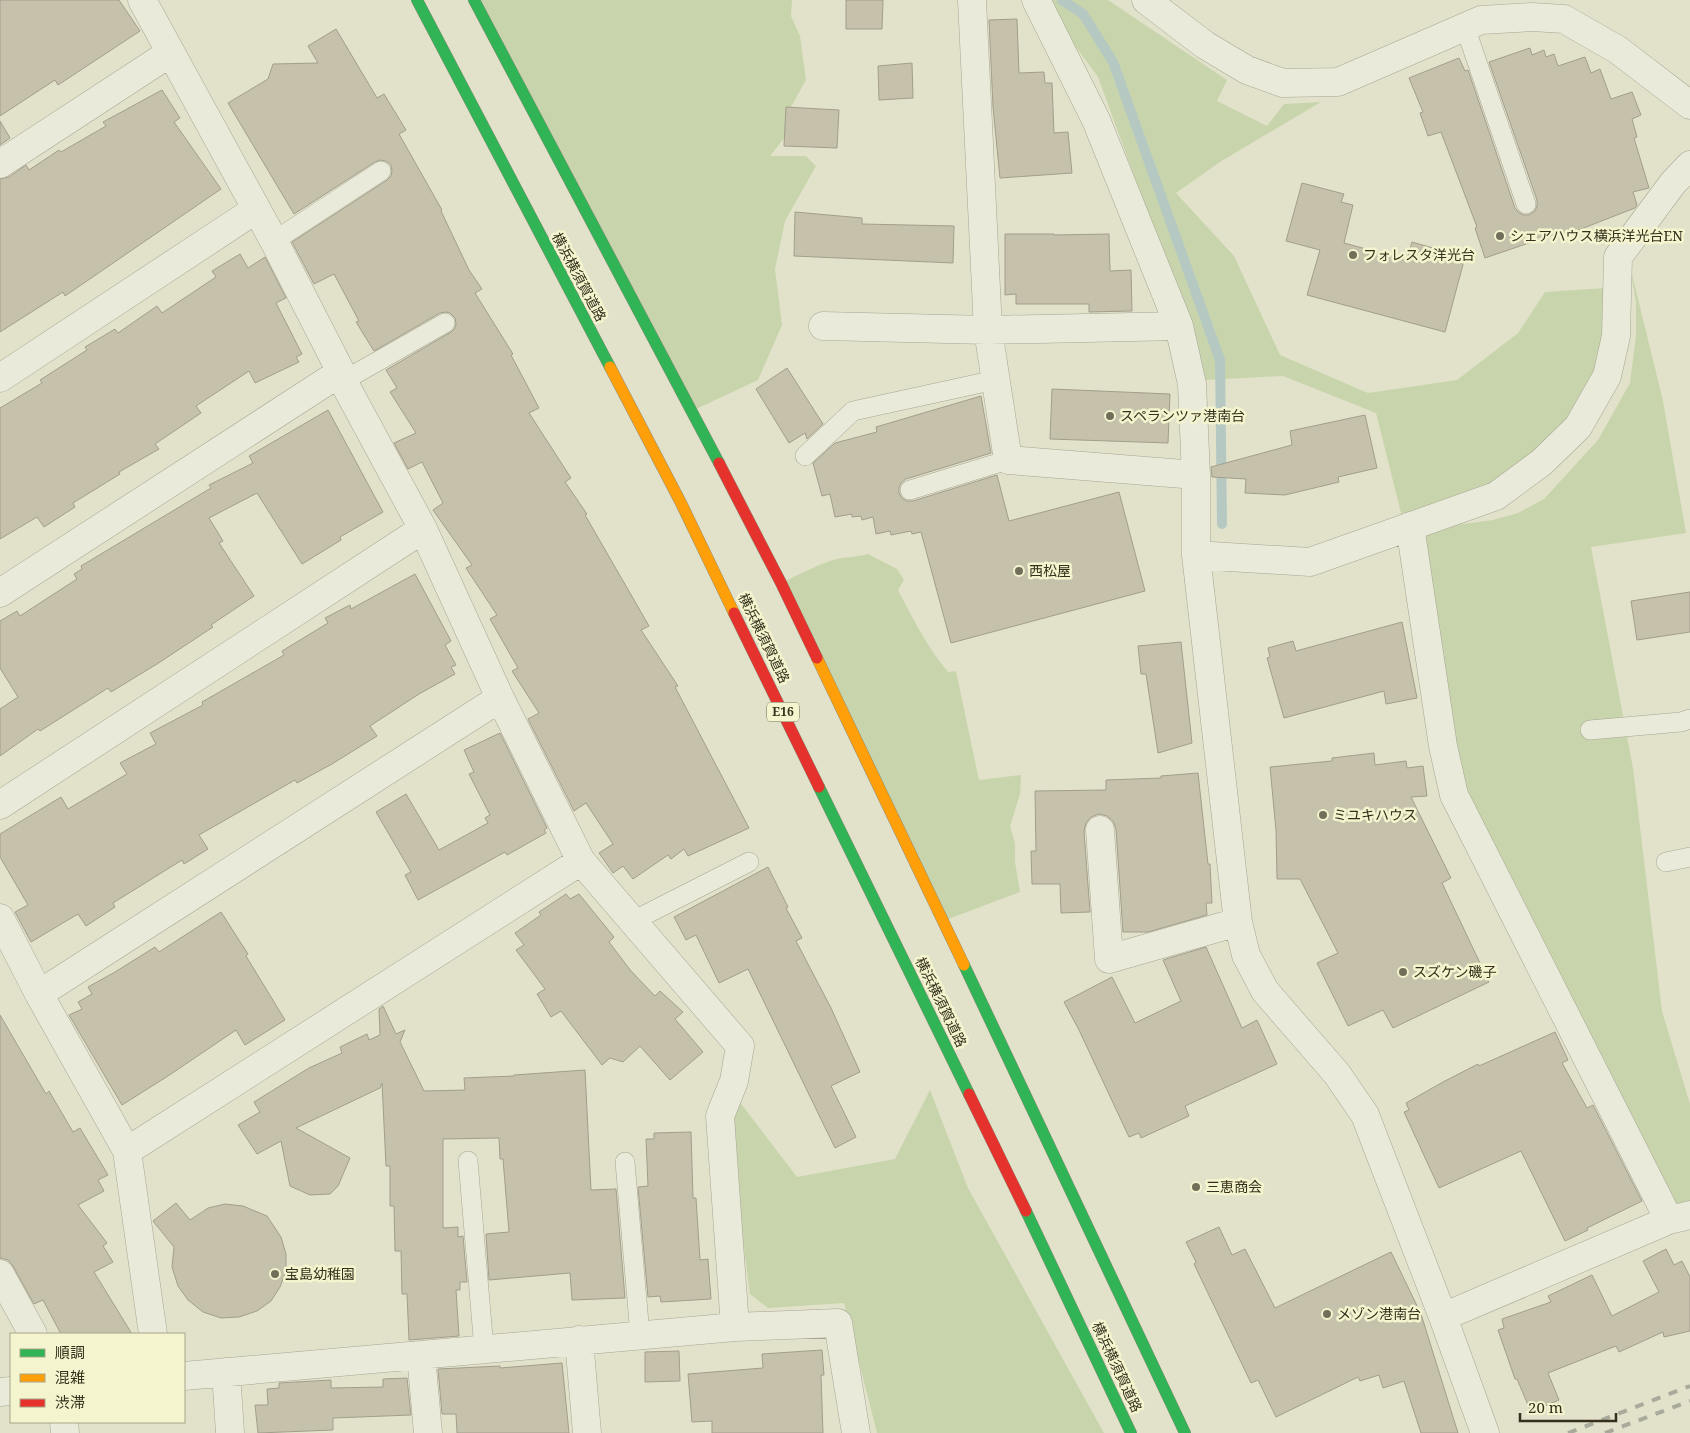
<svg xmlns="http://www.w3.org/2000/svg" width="1690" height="1433" viewBox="0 0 1690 1433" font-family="'Noto Serif','Noto Sans JP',serif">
  <rect width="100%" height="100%" fill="#e2e2ca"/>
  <!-- green -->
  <path fill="#c8d5ac" d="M474 0H792L791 16 800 36 806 80 787 114 789 132 770 156H806L816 166 785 221 775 269 782 325 758 380 692 411Z
    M1044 0H1108L1227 80 1217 101 1267 126 1284 104 1321 102 1220 162 1176 193 1234 256 1280 355 1368 393 1457 380 1518 333 1545 292 1606 288V335L1598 374 1569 423 1511 480 1403 521 1376 413 1283 376 1206 380 1177 293 1098 77 1045 5Z
    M1630 266 1663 401 1686 533 1591 547 1633 768 1662 1011 1690 1104V1203L1672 1207 1462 795 1424 534 1432 525 1463 524 1493 520 1518 513 1544 499 1598 440 1630 383 1636 335V303Z
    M868 554 897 569 904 580 898 590C913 619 927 647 948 672L956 671 979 780 1021 775 1020 794 1010 826 1015 843V862L1020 892 943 921 781 583C799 575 817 564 837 559 847 557 857 557 868 554Z
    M930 1090 968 1188 1104 1433H877L844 1303 768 1308 750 1294 728 1128 739 1101 797 1177 895 1159Z"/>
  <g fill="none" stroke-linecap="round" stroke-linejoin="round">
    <!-- stream -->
    <path stroke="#b5c9c2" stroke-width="10" d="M1062 0 1083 14 1113 62 1220 360 1222 524"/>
  </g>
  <!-- building -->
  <path fill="#c5c1ab" stroke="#a29e8a" d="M0 0H119L140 31 58 85 55 80 0 116Z
    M846 0H883L882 29H846Z
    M1017 19 1019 73 1044 72 1045 83H1052L1054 133 1068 132 1072 173 1000 178 993 107 989 20Z
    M336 29 377 98 384 94 406 130 399 134 442 210 441 211 469 270 482 289 475 293 513 354 511 355 539 408 529 413 571 478 565 482 587 514 585 515 649 626 641 630 678 686 675 687 749 828 688 856 684 849 671 859 668 855 633 879 623 866 613 873 599 853 613 844 586 803 574 811 528 719 539 713 512 671 518 668 490 619 497 615 466 568 472 565 433 510 443 503 422 462 408 469 394 443 416 433 390 392 397 388 386 370 451 332 455 328 456 324 455 318 450 313 446 312 440 313 374 351 356 322 359 321 334 274 314 284 292 242 387 180 391 176 392 171 391 165 386 161 380 160 375 162 294 214 228 103 268 79 273 64 318 63 308 46Z
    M1530 48 1532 55 1544 50 1546 57 1554 54 1558 66 1585 57 1591 73 1600 69 1611 99 1632 92 1641 115 1632 119 1637 137 1634 138 1649 188 1633 192 1637 205 1635 208 1563 236 1561 232 1485 258 1475 228 1477 227 1441 132 1428 136 1420 113 1423 112 1409 78 1459 58 1465 71 1468 70 1515 208 1519 213 1524 215H1529L1535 211 1537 206V200L1489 62Z
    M912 63 913 98 879 100 878 66Z
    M162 90 180 118 174 122 221 189 65 296 63 292 0 332V179L9 177 26 165 29 170 59 150 61 152 106 126 103 122Z
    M786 107 839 110 837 148 784 146Z
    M0 121 10 138 0 145Z
    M1302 183 1344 194 1341 202 1353 205 1344 243 1407 260 1412 242 1465 257 1445 332 1307 295 1320 250 1286 241Z
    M795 212 862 218V224L954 226 953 263 794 256Z
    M1005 234H1054V235L1109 234 1110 271 1131 270 1132 311 1089 312V304H1016V294L1005 295Z
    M240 254 248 268 265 257 286 298 276 303 302 354 296 357 299 362 255 383 249 371 196 406 201 413 155 444 159 449 119 472 120 474 73 503 75 507 44 527 37 517 0 539V408L42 383 40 380 87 350 85 347 115 329 118 333 157 306 162 313 216 277 212 271Z
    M787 368 823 424 807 439 805 433 789 443 756 389Z
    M1052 389 1170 394 1168 443 1050 439Z
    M981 396 991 453 906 479 901 483 899 488V493L902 498 907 501H913L997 475 1009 521 1119 492 1145 591 951 643 921 532 912 534 911 531 891 535 890 531 876 534 873 517 862 520 861 516 852 517V514L835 517 830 494 822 496 813 463 835 443 877 432 876 427Z
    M328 410 383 512 340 537 341 540 302 564 257 493 209 518 223 541 219 543 254 596 211 625 213 627 157 664 111 692 108 688 40 731 38 729 0 756V709L18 697 0 668V621L17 611 20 616 77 579 74 574 82 569 81 566 211 488 209 485 253 463 249 456Z
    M1365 415 1377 468 1338 477 1339 482 1285 495 1245 493 1246 479 1212 477 1211 467 1292 445 1290 431Z
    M415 574 451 641 445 645 456 665 451 667 455 674 419 694 370 726 377 736 332 764 297 783 295 780 199 835 208 849 184 864 182 860 113 903 115 907 86 926 78 914 31 942 15 912 28 905 0 857V834L61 797 68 809 127 774 120 763 156 744 150 733 203 705 202 702 284 655 282 651 328 623 325 618 350 605 351 609Z
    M1690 592V632L1637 640 1631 601Z
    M1402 622 1417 698 1386 704 1384 691 1284 718 1267 658 1270 657 1268 648 1293 641 1296 651Z
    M1181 642 1192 743 1158 753 1146 674H1141L1138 646Z
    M500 733 547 828 544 830 546 833 507 855 505 852 418 900 405 875 411 872 376 812 406 794 439 850 488 823 485 818 490 815 469 774 474 772 464 750Z
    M1374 753 1375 765 1406 761 1407 768 1423 766 1427 796 1411 797 1451 878 1442 883 1489 982 1393 1028 1383 1010 1348 1026 1317 963 1338 953 1300 879H1277L1276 830 1270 767 1332 761V758Z
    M1198 773 1208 864H1210L1212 903H1206L1207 915 1148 932H1123L1116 829 1113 821 1107 816 1099 814 1091 817 1086 823 1084 831 1090 912 1061 913 1060 884H1032L1031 851H1036L1035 791 1106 790V780L1161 778V776Z
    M768 867 788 907 786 908 802 938 796 941 831 1008 860 1072 831 1086 856 1137 835 1148 748 969 719 983 696 935 686 940 674 917Z
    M566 894 570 899 579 894 614 937 609 942 631 971 655 996 660 991 683 1012 675 1019 703 1052 670 1080 640 1046 623 1062 610 1058 602 1065 561 1011 551 1017 537 994 545 989 516 950 524 945 515 933 541 915 539 912Z
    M221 912 248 954 246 956 285 1020 245 1045 236 1030 168 1076 122 1105 69 1015 82 1009 78 1002 92 994 88 987 115 972 155 947 159 952Z
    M1206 947 1242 1028 1257 1020 1277 1064 1185 1106 1189 1116 1141 1138 1139 1133 1129 1137 1079 1030 1064 1002 1112 977 1135 1023 1181 1001 1163 960Z
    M383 1006 396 1034 405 1030 400 1042 424 1091 465 1090 464 1078 514 1076V1075L585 1070 591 1190 616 1189 625 1298 572 1300 570 1273 489 1280 486 1234 509 1232 503 1159H500L499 1138 443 1139V1228L458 1227V1237L463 1236 467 1282H460V1290H456L459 1336 409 1340 407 1294H402L401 1251H395L394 1206H390V1166H386L382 1083 380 1088 296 1128 350 1158 338 1186 330 1194 310 1195 290 1186 281 1141 257 1154 238 1125 260 1112 254 1102 309 1068 342 1053 340 1047 367 1034 369 1040 380 1035 379 1009Z
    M0 1015 46 1094 49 1091 73 1132 80 1128 108 1175 98 1180 104 1191 78 1205 107 1243 103 1246 113 1262 94 1272 132 1334H61L43 1300 34 1304 13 1266 8 1260 0 1258Z
    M1555 1032 1568 1060 1562 1063 1587 1108 1593 1105 1642 1201 1587 1228 1588 1230 1565 1241 1521 1151 1439 1188 1404 1112 1409 1110 1406 1103 1443 1082 1478 1064 1479 1066Z
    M691 1132 693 1198H696L700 1260 708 1259 711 1299 661 1302 660 1296 648 1297 638 1187 648 1186 646 1139H654V1133Z
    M176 1203 190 1220 208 1208 225 1204 243 1206 267 1216 281 1237 286 1254V1271L280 1287 271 1301 257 1311 239 1317 221 1318 203 1312 188 1300 178 1286 172 1267 174 1247 153 1221Z
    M1219 1227 1232 1255 1245 1249 1275 1308 1391 1252 1421 1314 1458 1433H1421L1404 1381 1383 1388 1379 1375 1360 1381 1358 1377 1276 1417 1258 1380 1251 1383 1194 1264 1196 1262 1186 1242Z
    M1666 1249 1674 1265 1682 1261 1690 1277V1331L1664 1337 1663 1332 1619 1352 1616 1346 1548 1373 1559 1400 1531 1412 1517 1379H1515L1498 1330 1504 1328 1502 1319 1551 1302 1548 1296 1592 1275 1612 1316 1659 1292 1643 1261Z
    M822 1350 824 1375H821L823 1433H712V1421L692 1422 688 1374 763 1368 762 1354Z
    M679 1351 680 1381 645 1382V1352Z
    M562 1363 569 1433H457L456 1414H442L438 1369 500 1366V1368Z
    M407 1378 411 1415 333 1418V1430L258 1433 255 1405H268L267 1389 279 1388V1383L331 1380V1388L383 1387V1379Z"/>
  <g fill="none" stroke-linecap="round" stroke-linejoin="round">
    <!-- lane casing -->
    <g stroke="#a7a694" stroke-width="20">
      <path id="lane" d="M1465 27 1526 204
        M274 241 381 171
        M343 381 445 323
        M805 456 853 411 995 380
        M910 490 1008 460
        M1590 730 1681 722 1690 719
        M1666 862 1690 857
        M633 921 749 862
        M468 1161 484 1349
        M625 1162 640 1335"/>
    </g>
    <!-- street casing -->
    <g stroke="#a7a694" stroke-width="29">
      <path id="street" d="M142 0 274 241 341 372 343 381 423 529 500 698 581 861 740 1046 734 1081 720 1116 735 1327 184 1376
        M972 0 988 330 1008 460 1196 475
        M1036 0 1096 120 1179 326 1192 384 1196 475V555L1238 922 1246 955 1265 991 1337 1074 1365 1115 1443 1317 1485 1433
        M1146 0 1205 45 1247 70 1283 83 1338 82 1481 20 1532 17 1564 19 1618 50 1690 105
        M0 164 170 53
        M823 326 988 330 1179 326
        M0 378 255 210
        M1410 526 1443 746 1454 795 1669 1220
        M1196 555 1310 562 1496 496 1542 462 1578 427 1607 376 1616 336 1618 257 1673 183 1690 165
        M0 593 341 372
        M0 805 423 529
        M1100 830 1109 959 1238 922
        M0 918 39 994 127 1151 153 1334
        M39 994 500 698
        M127 1151 581 861
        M0 1274 33 1334
        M1443 1317 1669 1220 1690 1215
        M735 1327 838 1323 856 1433
        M579 1340 587 1433
        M421 1355 428 1433
        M226 1372 230 1433
        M0 1392 11 1391
        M64 1422 65 1433"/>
    </g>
    <!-- fast casing -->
    <g stroke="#8c8b7a" stroke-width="12">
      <path id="fast" d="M417 0 610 367
        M474 0 719 463
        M819 787 969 1094
        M964 965 1185 1433
        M1026 1211 1131 1433"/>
    </g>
    <!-- slow casing -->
    <g stroke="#8c8b7a" stroke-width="12">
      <path id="slow" d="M610 367 681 503 734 613
        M817 658 964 965"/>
    </g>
    <!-- jam casing -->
    <g stroke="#8c8b7a" stroke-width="12">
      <path id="jam" d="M719 463 781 583 817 658
        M734 613 819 787
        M969 1094 1026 1211"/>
    </g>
    <!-- lane -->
    <use href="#lane" stroke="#eaeadb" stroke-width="19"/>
    <!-- street -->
    <use href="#street" stroke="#eaeadb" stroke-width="28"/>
    <!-- fast -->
    <use href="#fast" stroke="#30b455" stroke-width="11"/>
    <!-- slow -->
    <use href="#slow" stroke="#ff9f0a" stroke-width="11"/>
    <!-- jam -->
    <use href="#jam" stroke="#e5322d" stroke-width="11"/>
    <!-- rail -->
    <path stroke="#a9a99c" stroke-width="4" stroke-dasharray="9 9" stroke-linecap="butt" d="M1568 1433 1690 1386
      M1605 1433 1690 1401"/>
  </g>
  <!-- markers -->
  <g fill="#726e59" stroke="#f4f4ce" stroke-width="2">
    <circle cx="1500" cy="236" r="5"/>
    <circle cx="1353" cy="255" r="5"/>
    <circle cx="1110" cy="416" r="5"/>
    <circle cx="1019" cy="571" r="5"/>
    <circle cx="1323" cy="815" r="5"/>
    <circle cx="1403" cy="972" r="5"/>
    <circle cx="1196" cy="1187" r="5"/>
    <circle cx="275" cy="1274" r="5"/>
    <circle cx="1327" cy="1314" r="5"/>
  </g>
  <g text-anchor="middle" stroke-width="5" stroke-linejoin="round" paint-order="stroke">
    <!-- shield labels -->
    <rect fill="#f4f4ce" stroke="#6e6a51" stroke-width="1" x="767" y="702.5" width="32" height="19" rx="4"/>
    <g font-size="12" font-weight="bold" fill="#352f1c">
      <text x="783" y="716">E16</text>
    </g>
    <!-- poi labels -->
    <g font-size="14" fill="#352f1c" stroke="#f4f4ce" text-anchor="start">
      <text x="1510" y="241">シェアハウス横浜洋光台EN</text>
      <text x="1363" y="260">フォレスタ洋光台</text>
      <text x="1120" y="421">スペランツァ港南台</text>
      <text x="1029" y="576">西松屋</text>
      <text x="1333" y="820">ミユキハウス</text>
      <text x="1413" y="977">スズケン磯子</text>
      <text x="1206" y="1192">三恵商会</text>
      <text x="285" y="1279">宝島幼稚園</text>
      <text x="1337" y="1319">メゾン港南台</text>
    </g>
    <!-- street labels -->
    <g font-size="14" fill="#352f1c" stroke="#f4f4ce">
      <text transform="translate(579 277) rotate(62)" y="5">横浜横須賀道路</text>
      <text transform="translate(764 638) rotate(64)" y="5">横浜横須賀道路</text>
      <text transform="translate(941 1002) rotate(64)" y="5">横浜横須賀道路</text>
      <text transform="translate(1117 1367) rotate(65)" y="5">横浜横須賀道路</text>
    </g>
  </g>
  <!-- legend -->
  <rect x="10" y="1333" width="175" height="90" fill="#f4f4ce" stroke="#a8a587"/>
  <rect x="20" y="1349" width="25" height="8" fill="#30b455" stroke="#a8a587"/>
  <text x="55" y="1358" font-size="15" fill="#352f1c">順調</text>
  <rect x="20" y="1374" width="25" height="8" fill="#ff9f0a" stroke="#a8a587"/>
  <text x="55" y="1383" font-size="15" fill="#352f1c">混雑</text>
  <rect x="20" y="1399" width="25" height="8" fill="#e5322d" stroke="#a8a587"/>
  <text x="55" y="1408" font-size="15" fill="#352f1c">渋滞</text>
  <!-- scale -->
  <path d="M1520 1413v8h96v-8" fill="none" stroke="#352f1c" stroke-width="2.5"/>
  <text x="1528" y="1413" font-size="15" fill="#352f1c" stroke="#f4f4ce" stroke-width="4" paint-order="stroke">20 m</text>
</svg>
